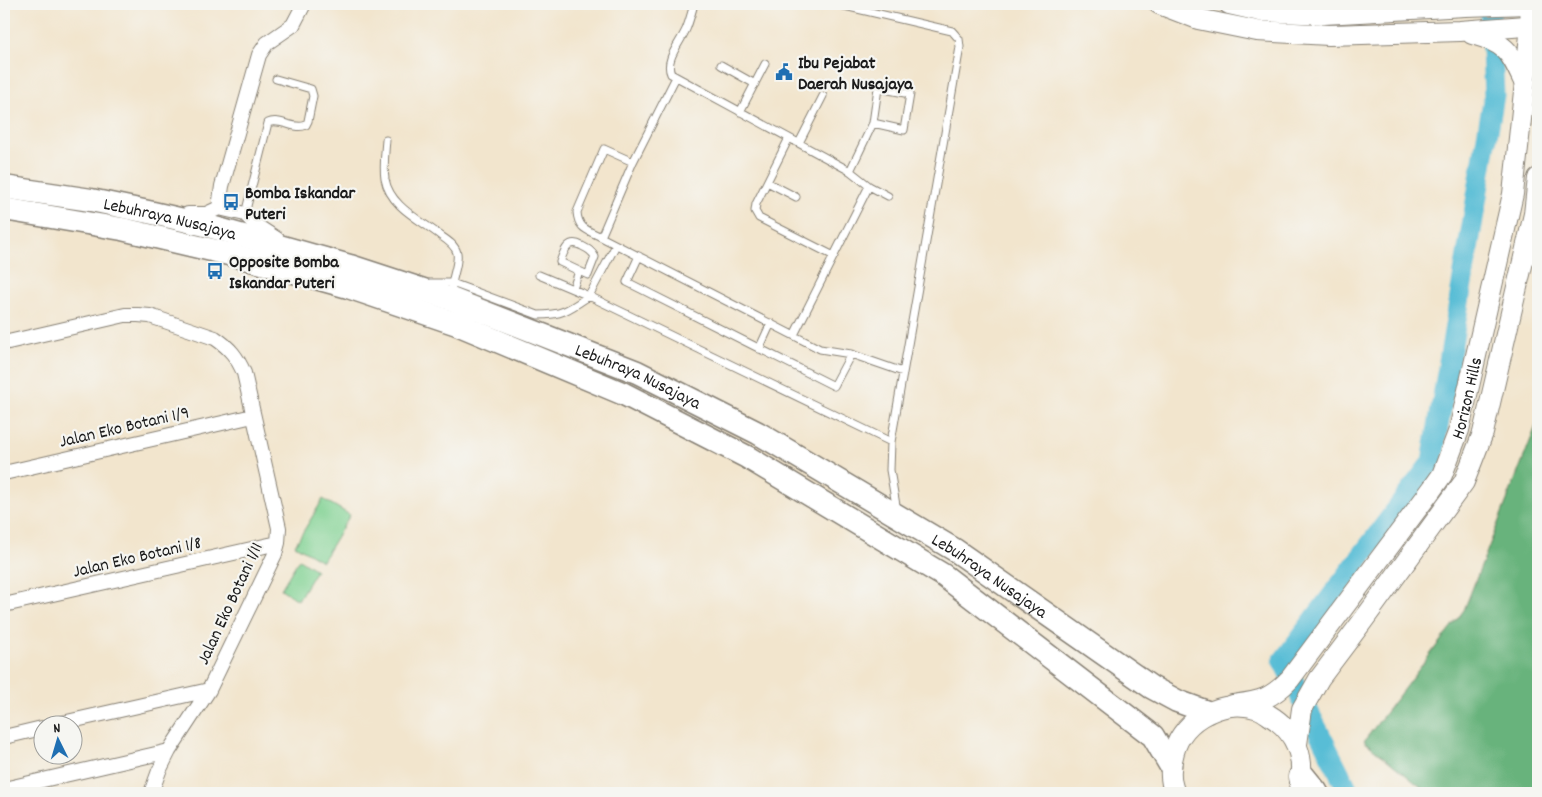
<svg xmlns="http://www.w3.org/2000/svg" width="1542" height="797" viewBox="0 0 1542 797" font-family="Dekko,sans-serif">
  <rect width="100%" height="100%" fill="#f6f6f2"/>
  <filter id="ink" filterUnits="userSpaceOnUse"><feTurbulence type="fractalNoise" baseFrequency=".02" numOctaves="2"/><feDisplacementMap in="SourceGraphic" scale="10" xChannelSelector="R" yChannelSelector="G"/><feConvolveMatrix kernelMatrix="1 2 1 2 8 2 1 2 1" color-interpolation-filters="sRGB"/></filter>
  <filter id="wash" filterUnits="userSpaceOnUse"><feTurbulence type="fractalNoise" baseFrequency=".0096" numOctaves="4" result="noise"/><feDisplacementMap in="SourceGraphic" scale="20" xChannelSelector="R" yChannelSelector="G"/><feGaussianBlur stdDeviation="1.12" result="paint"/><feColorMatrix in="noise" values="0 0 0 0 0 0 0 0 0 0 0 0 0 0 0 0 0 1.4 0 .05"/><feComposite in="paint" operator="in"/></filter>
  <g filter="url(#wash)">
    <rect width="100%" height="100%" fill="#f2e5cd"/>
    <!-- green -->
    <path fill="#80d192" stroke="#4e7657" d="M323 499 350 515 322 561 295 545Z
      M299 559 316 570 298 600 281 589Z"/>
    <!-- forest -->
    <path fill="#68b37c" stroke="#42684c" d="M1538 421V793H1428L1364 741 1464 610Z"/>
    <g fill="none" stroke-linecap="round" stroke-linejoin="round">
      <!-- river -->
      <path stroke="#58bdd6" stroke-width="21" d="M1352 793 1349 792 1283 661 1432 462 1494 95 1490 4"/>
    </g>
  </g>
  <g filter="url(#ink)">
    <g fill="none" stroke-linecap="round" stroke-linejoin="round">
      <!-- lane casing -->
      <g stroke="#878074" stroke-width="9">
        <path id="lane" d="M694 4C692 11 690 19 687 27 682 41 664 59 671 74L850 171 869 186 888 196
          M836 4 952 31 959 39 960 47 891 442
          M721 65 755 84
          M676 77 633 162 601 237 820 349 851 354 903 372
          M740 112 765 64
          M789 138 756 204 755 211 759 218 834 256
          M386 140C385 153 383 166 385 179 390 207 421 220 441 236 447 240 455 245 457 253 459 264 452 276 452 287
          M799 143 823 96
          M850 171 873 123 878 88 910 94 904 130 873 123
          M767 182 796 197
          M245 214 268 123C280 117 294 131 306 125L308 121 313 96 311 89 276 79
          M601 237C588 230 578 229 577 212L604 149 633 162
          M639 256 627 282 834 386 851 354
          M539 275 589 296 616 245
          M430 283H452L538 315C563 315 570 309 589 296L891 442 890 470 897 511
          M573 289 579 271 560 262C564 251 568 238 582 246 588 249 592 251 595 257L588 275 579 271
          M794 335 869 186
          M759 349 771 323"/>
      </g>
      <!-- street casing -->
      <g stroke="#878074" stroke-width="16">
        <path id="street" d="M219 208 222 186 259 55 267 43 293 25 304 4
          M188 214H206L219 208 245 214 257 226 277 239
          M4 343 125 315H138L150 316 215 338C230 348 237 357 244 373L279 528 278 543 275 554 209 690 169 751 159 771 151 793
          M4 473 253 416
          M4 605 278 543
          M58 724 209 690
          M4 737 42 728
          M4 789 169 751"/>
      </g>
      <!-- secondary casing -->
      <g stroke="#878074" stroke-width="22">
        <g id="secondary">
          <path d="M1159 4 1198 19 1257 31 1329 35 1460 31 1538 25"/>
          <path d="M1229 4 1260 11 1324 14 1465 6 1530 4"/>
          <path d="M1472 34C1507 44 1509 50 1524 82"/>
          <path id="s1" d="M1233 705C1260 701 1270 700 1290 679L1432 489 1442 475 1459 430 1513 194 1531 26 1530 4"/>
          <path d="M1297 744 1302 709 1319 679 1362 622 1464 482 1483 433 1534 214 1538 178"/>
          <path d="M1175 793C1169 780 1170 766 1174 752 1183 718 1225 697 1259 709 1262 710 1266 713 1269 715 1297 732 1306 758 1299 790"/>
        </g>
      </g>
      <!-- primary casing -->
      <g stroke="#878074" stroke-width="25">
        <g id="primary">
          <path id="s2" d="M4 187 91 200 153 213 201 224 350 266 451 299 637 372 758 433 955 550 1151 687 1177 701 1207 712"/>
          <path d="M4 209 122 229 233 255 348 287 457 324 624 394 747 457 943 575 1153 736 1170 765"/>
        </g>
      </g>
      <!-- highway casing -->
      <g stroke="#878074" stroke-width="29">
        <path id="highway" d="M1302 777 1315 793"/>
      </g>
      <!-- lane -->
      <use href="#lane" stroke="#fff" stroke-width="7"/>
      <!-- street -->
      <use href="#street" stroke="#fff" stroke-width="14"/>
      <!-- secondary -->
      <use href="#secondary" stroke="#fff" stroke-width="20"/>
      <!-- primary -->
      <use href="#primary" stroke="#fff" stroke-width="22"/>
      <!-- highway -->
      <use href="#highway" stroke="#fff" stroke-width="26"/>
    </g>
  </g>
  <!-- icons -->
  <defs>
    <g id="civic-bare" transform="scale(1.35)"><path d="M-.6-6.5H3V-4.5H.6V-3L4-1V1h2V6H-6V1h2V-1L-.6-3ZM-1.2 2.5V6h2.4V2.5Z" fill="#1f6fb2" stroke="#f6f6f2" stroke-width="2.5" paint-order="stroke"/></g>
    <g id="bus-bare" transform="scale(1.35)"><path d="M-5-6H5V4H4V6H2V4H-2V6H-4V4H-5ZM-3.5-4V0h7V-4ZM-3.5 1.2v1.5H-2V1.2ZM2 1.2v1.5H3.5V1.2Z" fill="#1f6fb2" stroke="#f6f6f2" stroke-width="2.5" paint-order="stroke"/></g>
  </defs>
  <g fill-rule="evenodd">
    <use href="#civic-bare" x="784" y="72"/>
    <use href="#bus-bare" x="231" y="202"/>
    <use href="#bus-bare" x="215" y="271"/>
  </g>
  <g text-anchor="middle" stroke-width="4.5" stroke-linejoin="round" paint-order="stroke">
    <!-- poi labels -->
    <g font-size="18" font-weight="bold" fill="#1c1c1c" stroke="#f6f6f2" text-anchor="start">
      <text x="798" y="68">Ibu Pejabat<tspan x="798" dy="21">Daerah Nusajaya</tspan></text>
      <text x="245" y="198">Bomba Iskandar<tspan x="245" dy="21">Puteri</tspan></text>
      <text x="229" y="267">Opposite Bomba<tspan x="229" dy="21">Iskandar Puteri</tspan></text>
    </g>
    <!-- street labels -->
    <g font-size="18" fill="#1c1c1c" stroke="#f6f6f2">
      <text dy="6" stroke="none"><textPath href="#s2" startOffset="169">Lebuhraya Nusajaya</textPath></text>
      <text dy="6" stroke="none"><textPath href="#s2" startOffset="664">Lebuhraya Nusajaya</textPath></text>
      <text dy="6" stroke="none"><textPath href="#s1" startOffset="400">Horizon Hills</textPath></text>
      <text transform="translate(124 426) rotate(-13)" y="6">Jalan Eko Botani 1/9</text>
      <text transform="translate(137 556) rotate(-13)" y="6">Jalan Eko Botani 1/8</text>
      <text dy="6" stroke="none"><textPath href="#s2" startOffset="1069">Lebuhraya Nusajaya</textPath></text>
      <text transform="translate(229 603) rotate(-65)" y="6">Jalan Eko Botani 1/11</text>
    </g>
  </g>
  <!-- margin -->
  <rect width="1542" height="797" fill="none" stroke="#f6f6f2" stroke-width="20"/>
  <!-- north arrow -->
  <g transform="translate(58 740) rotate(355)"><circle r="24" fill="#f6f6f2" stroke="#9f9f9c"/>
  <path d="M0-4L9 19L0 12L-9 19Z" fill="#1f6fb2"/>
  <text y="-8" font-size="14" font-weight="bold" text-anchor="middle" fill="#1c1c1c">N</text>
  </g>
</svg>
